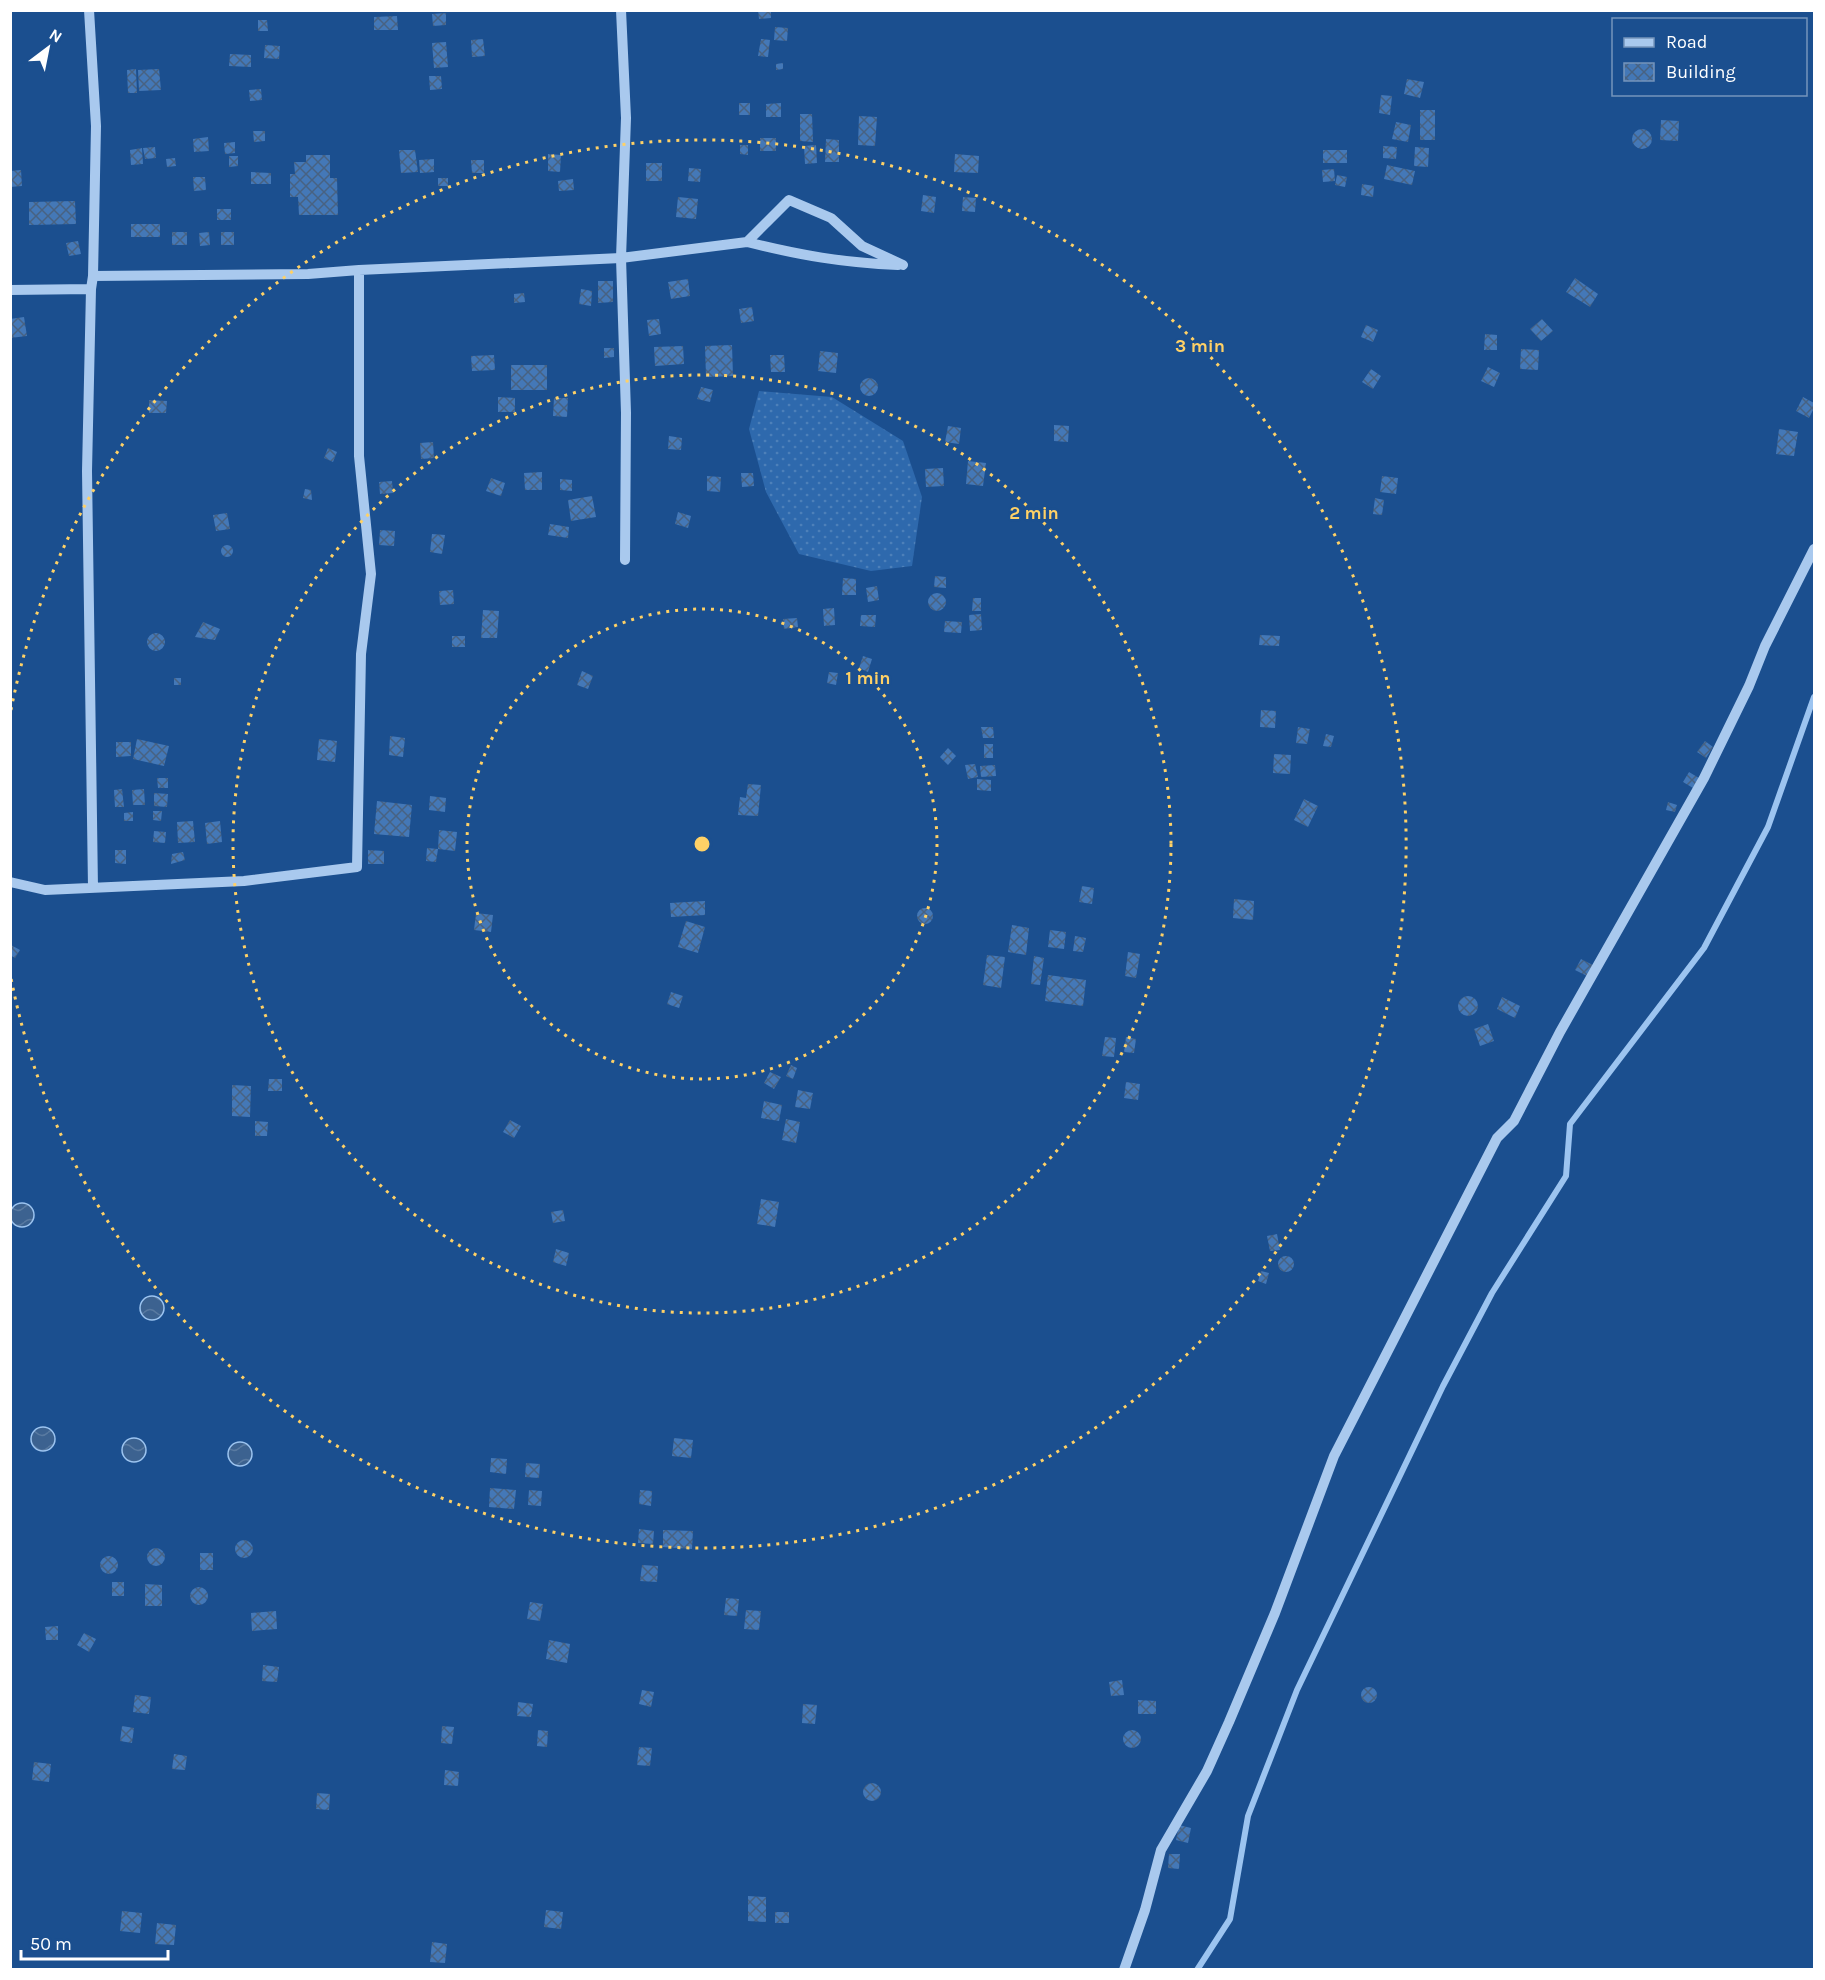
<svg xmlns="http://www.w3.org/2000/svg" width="1825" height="1980" viewBox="0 0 1825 1980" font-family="Karla,sans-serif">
  <defs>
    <pattern id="grass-dots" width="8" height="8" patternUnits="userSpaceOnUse" patternTransform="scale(1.5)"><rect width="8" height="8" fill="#2e69ad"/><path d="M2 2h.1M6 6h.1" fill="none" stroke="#4d80b9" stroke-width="1.8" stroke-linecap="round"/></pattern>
    <pattern id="water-waves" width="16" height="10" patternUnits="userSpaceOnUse" patternTransform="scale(1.5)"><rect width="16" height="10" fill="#3c6290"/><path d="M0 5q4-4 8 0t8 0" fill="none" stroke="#597aa1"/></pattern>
    <pattern id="building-cross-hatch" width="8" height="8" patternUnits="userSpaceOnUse" patternTransform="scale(1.5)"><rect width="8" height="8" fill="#4478b7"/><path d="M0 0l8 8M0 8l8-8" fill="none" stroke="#486282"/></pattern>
  </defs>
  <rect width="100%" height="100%" fill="#1b4f8f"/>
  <!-- grass -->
  <path fill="url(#grass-dots)" d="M759 391 832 397 903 441 922 497 912 566 871 571 799 554 766 492 749 429Z"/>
  <!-- water -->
  <path fill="url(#water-waves)" stroke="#9cc4f0" stroke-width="1.5" d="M10 1215a12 12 0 1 1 24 0a12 12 0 1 1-24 0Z
    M140 1308a12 12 0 1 1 24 0a12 12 0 1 1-24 0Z
    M31 1439a12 12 0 1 1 24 0a12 12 0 1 1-24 0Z
    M122 1450a12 12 0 1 1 24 0a12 12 0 1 1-24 0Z
    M228 1454a12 12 0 1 1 24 0a12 12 0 1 1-24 0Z"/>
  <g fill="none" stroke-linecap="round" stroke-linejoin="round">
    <!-- stream -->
    <path stroke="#9cc4f0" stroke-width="6" d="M1197 1970 1230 1919 1248 1816 1297 1690 1443 1386 1492 1293 1566 1176 1570 1124 1704 948 1768 827 1814 697"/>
  </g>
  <!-- building -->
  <path fill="url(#building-cross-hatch)" d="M758 10H771V18L759 19Z
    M446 13V25L433 26 432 14Z
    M397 16 398 30H374V17Z
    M258 20H267L268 31H258Z
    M775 27 788 28 787 41 774 40Z
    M483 39 485 56 472 57 471 40Z
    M761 39 770 40 768 57 758 56Z
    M446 42 448 67 434 68 432 43Z
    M265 45 280 46 279 59 264 58Z
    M230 54 251 55V67L229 66Z
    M783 63V69L776 70V64Z
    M136 69 137 93H128L127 70Z
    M159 69 161 90 139 91 138 70Z
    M429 76H441L442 89 430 90Z
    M1407 79 1424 82 1420 98 1404 94Z
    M261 89 262 100 250 101 249 90Z
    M1381 95 1392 96 1390 115 1379 113Z
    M739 103H750V115H739Z
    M781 103V117H766V104Z
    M1420 110H1435V140H1420Z
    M800 114H812L813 142 800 141Z
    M859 116 877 117 875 146 858 145Z
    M1661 120 1679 121 1678 141 1660 140Z
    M1396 122 1411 125 1408 142 1392 139Z
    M1632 139a10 10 0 1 1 20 0a10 10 0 1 1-20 0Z
    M253 131H265V141L254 142Z
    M208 137 209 151 194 152 193 139Z
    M760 138H776V151H760Z
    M826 139 839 140V162H825Z
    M235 142V153L225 154 224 143Z
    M740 145H748V155L740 154Z
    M816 145 817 163 805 164 804 146Z
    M1383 146 1397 147 1396 159 1383 158Z
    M155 147 156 158 145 159 143 148Z
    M1415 147 1429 148 1428 167 1414 166Z
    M142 148 143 164 131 165 130 150Z
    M399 150H415L418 172 401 173Z
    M1323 150H1347V163H1323Z
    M548 154 561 155 560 172 548 171Z
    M955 154 979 156 978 173 954 172Z
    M306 155H330V178H337L338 215H299L298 197H290V174H295L294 162H306Z
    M229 156H238V166L229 167Z
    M175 158 176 166 167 167 166 159Z
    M434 159V172L420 173 419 160Z
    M471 160H484V173H472Z
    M646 163H662V181H646Z
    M1387 165 1415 171 1412 185 1384 179Z
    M689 168 701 169 700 182 688 181Z
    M1334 169 1335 181 1323 182 1322 170Z
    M21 170 22 186 10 187V171Z
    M251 172 271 173V184H251Z
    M1337 175 1347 177 1345 187 1335 185Z
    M193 177H205L206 190 194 191Z
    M438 178H448V186H438Z
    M573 179 574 190 559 191 558 181Z
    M1362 184 1374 186 1373 197 1361 195Z
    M923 195 936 197 934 213 921 211Z
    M678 197 698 199 696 219 676 217Z
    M963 197 976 198 975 212 962 211Z
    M75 201 76 224 29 225V202Z
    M217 209H231V220H217Z
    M131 224H160V237H131Z
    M172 232H187V245H172Z
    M209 232 210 245 200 246 199 233Z
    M221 232H234V245H221Z
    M78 241 81 254 69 256 66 243Z
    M1575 278 1598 294 1590 307 1566 292Z
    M688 279 690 296 671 299 668 282Z
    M598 281H613V302L598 303Z
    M581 289 592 291 591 306 579 304Z
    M524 293 525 302 514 303V294Z
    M752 307 754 321 741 323 739 309Z
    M24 317 27 336 10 338V319Z
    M659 319 661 334 649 336 647 320Z
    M1542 319 1553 331 1541 341 1530 329Z
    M1366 325 1378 330 1373 342 1361 337Z
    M1485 334 1497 335V350H1484Z
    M732 345 733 376 706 377 705 346Z
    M683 346 684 364 655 366 654 347Z
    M604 348H614V357L604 358Z
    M1521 349 1539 350 1538 370 1520 369Z
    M820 351 838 353 836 373 818 371Z
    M494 355 495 370 472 371 471 356Z
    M770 355H784L785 372H771Z
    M511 365H547V390H511Z
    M1488 367 1500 373 1494 387 1481 381Z
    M1371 369 1381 376 1373 389 1362 382Z
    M860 387a9 9 0 1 1 18 0a9 9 0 1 1-18 0Z
    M701 387 713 390 710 402 697 399Z
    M498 397 515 398V412H498Z
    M1803 397 1814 403V408L1809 418 1796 411Z
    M554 398H568L567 417 553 416Z
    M149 400 167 401 166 413H149Z
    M1054 425 1069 426 1068 442 1054 441Z
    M948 426 961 428 959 444 945 442Z
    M1779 429 1798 432 1794 456 1776 454Z
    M669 436 682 438 681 450 668 449Z
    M433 442 434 458 421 459 420 443Z
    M328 448 337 452 333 462 324 458Z
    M968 461 986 463 983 486 966 484Z
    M943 468 944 486 926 487 925 469Z
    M542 472V490H525L524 473Z
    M741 473H753L754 486 742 487Z
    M707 476 721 477 720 492 707 491Z
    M1382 476 1398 478 1396 494 1380 492Z
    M491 478 505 483 501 496 486 491Z
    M560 479 572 480V491L560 490Z
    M392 481 393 493 380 494 379 482Z
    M305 489 311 490 312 500 303 498Z
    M592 496 596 517 571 521 568 500Z
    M1375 498 1384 500 1382 515 1373 514Z
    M678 512 691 516 688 528 675 524Z
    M227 513 230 529 216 531 213 515Z
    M550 524 569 527 568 538 548 535Z
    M380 530 395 531 394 546 379 545Z
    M432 534 445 535 442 554 430 552Z
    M221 551a6 6 0 1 1 12 0a6 6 0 1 1-12 0Z
    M935 576 946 577V588L934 587Z
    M843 578 856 579V595H842Z
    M877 586 879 600 868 602 866 588Z
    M453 590 454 604 440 605 439 591Z
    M928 602a9 9 0 1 1 18 0a9 9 0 1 1-18 0Z
    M973 598H981V611H972Z
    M834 608 835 625 824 626 823 609Z
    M483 610 499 611 497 638H481Z
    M981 614 982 630 970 631 969 615Z
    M861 615H876L875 627 860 626Z
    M797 618 798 627 784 629 783 619Z
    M945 621 962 622 961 633 944 632Z
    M203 622 220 629 215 640 195 637Z
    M147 642a9 9 0 1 1 18 0a9 9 0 1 1-18 0Z
    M1260 635 1280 636 1279 646 1259 645Z
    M452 636H465V647H452Z
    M863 656 872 659 868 672 859 668Z
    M582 671 593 676 588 689 577 685Z
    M829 672 838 673 836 685 827 683Z
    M174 678H181V685H174Z
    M1261 710 1276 711 1275 728 1260 727Z
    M981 727H993L994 738H983Z
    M1298 727 1310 729 1307 744 1296 743Z
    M1326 734 1334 736 1331 747 1323 746Z
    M390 736 405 738 403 757 389 755Z
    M137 739 169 746 164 766 133 759Z
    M319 739 337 741 335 762 317 760Z
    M1705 741 1713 747 1706 758 1697 752Z
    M116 742H131V756L116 757Z
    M984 744H993V758H984Z
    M948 748 956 756 948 765 940 757Z
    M1274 754 1291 755 1290 774 1273 773Z
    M975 764 978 777 968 779 965 765Z
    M995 765 996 776 981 777 980 766Z
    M1689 772 1699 778 1693 788 1683 782Z
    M157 778H168V788H158Z
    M977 779 991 780V791L977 790Z
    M748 784 761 785 758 816 738 815 740 797 746 798Z
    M122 789 124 807H115L114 790Z
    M144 789 145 805H133L132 790Z
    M154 793 168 794 167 807 154 806Z
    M430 796 446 798 445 812 429 810Z
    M1304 799 1318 806 1308 827 1294 820Z
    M377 801 412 805 409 837 374 834Z
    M1668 802 1677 805 1675 812 1666 810Z
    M153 811H162L161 821 153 820Z
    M133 812V821H124V813Z
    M193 821 195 842 178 843 177 822Z
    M220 821 222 842 207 844 205 823Z
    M439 830 457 832 455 851 438 849Z
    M154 831 166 832 165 843 153 842Z
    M427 848 438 849 436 862 426 861Z
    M115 850H126V864L115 863Z
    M368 850 384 851V864H368Z
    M183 852 185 860 171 864 172 854Z
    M1082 886 1094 888 1092 904 1079 902Z
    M1234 899 1254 901 1253 920 1233 918Z
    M705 901V915L671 917 670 903Z
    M917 916a8 8 0 1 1 16 0a8 8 0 1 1-16 0Z
    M476 913 493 915 491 932 474 930Z
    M686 921 705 927 698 953 678 947Z
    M1012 925 1029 928 1026 955 1008 952Z
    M1050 930 1066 932 1064 949 1048 947Z
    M1075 936 1086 938 1083 952 1073 951Z
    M11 945 20 950 15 958 10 955Z
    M1128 952 1140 954 1136 978 1125 976Z
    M987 955 1005 957 1001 988 983 985Z
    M1034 956 1044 958 1040 985 1031 984Z
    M1581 959 1593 965 1587 976 1575 970Z
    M1048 975 1086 980 1083 1006 1045 1001Z
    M671 992 683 996 679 1008 667 1004Z
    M1458 1006a10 10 0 1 1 20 0a10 10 0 1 1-20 0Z
    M1502 997 1520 1006 1515 1018 1497 1009Z
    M1488 1024 1494 1041 1480 1046 1474 1029Z
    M1105 1037 1116 1038 1114 1057 1102 1056Z
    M1126 1037 1136 1039 1134 1053 1124 1052Z
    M791 1065 797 1068 793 1079 786 1076Z
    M770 1072 781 1077 774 1089 764 1083Z
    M269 1079H282V1091H268Z
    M1126 1082 1140 1084 1138 1100 1124 1098Z
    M232 1085 251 1086 250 1117 232 1116Z
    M798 1090 813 1093 810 1109 795 1107Z
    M764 1101 782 1105 779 1121 761 1118Z
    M786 1119 800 1122 796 1143 782 1140Z
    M510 1120 521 1126 514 1138 503 1132Z
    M255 1121 268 1122 267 1136H255Z
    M761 1199 779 1202 775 1227 757 1224Z
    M563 1210 565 1221 553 1223 551 1212Z
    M1277 1234 1280 1250 1270 1251 1267 1236Z
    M556 1249 569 1253 566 1266 553 1262Z
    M1278 1264a8 8 0 1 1 16 0a8 8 0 1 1-16 0Z
    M1261 1271 1269 1273 1266 1284 1258 1281Z
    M674 1438 693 1440 691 1458 672 1456Z
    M491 1458 507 1459 506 1474 490 1472Z
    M526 1463 540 1464 539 1478 525 1477Z
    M490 1488 516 1490 514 1509 489 1507Z
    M529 1490 542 1491 541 1506 528 1505Z
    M640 1490 652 1491 651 1506 639 1504Z
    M639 1529 654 1531 653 1544 638 1543Z
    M663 1530 693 1531 692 1549 663 1547Z
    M235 1549a9 9 0 1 1 18 0a9 9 0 1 1-18 0Z
    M147 1557a9 9 0 1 1 18 0a9 9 0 1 1-18 0Z
    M200 1553H213V1570H200Z
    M100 1565a9 9 0 1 1 18 0a9 9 0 1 1-18 0Z
    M642 1565 658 1566 657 1582 640 1581Z
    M112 1582H124V1596H112Z
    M145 1584 162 1585V1606H145Z
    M190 1596a9 9 0 1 1 18 0a9 9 0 1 1-18 0Z
    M726 1598 739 1599 737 1616 724 1615Z
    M530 1602 543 1604 540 1621 527 1619Z
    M746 1610 761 1611 759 1630 744 1629Z
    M276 1611 277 1629 252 1631 251 1613Z
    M58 1626V1640H46L45 1627Z
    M84 1633 96 1639 89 1652 77 1645Z
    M549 1640 570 1644 567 1663 546 1659Z
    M263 1665 279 1667 277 1682 262 1681Z
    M1122 1680 1124 1695 1111 1696 1109 1682Z
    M1361 1695a8 8 0 1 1 16 0a8 8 0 1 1-16 0Z
    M642 1690 654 1692 651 1707 639 1704Z
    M135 1695 151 1697 149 1714 133 1712Z
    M1138 1700 1156 1701V1714H1138Z
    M518 1702 533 1704 531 1717 517 1716Z
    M803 1704 817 1705 815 1724 802 1723Z
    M122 1726 134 1728 132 1743 120 1741Z
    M442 1726 454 1727 452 1744 441 1743Z
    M1123 1739a9 9 0 1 1 18 0a9 9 0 1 1-18 0Z
    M538 1730 548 1731 547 1747 537 1746Z
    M639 1747 652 1748 650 1766 637 1765Z
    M174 1754 187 1756 185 1770 172 1769Z
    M34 1762 51 1764 49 1782 32 1780Z
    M445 1770 459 1772 458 1786 444 1785Z
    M863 1792a9 9 0 1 1 18 0a9 9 0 1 1-18 0Z
    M317 1793 330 1794 329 1810 316 1809Z
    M1179 1825 1191 1828 1188 1843 1176 1840Z
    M1169 1854H1180L1179 1869 1168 1868Z
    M748 1896 766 1897V1922L748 1921Z
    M546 1910 563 1912 561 1929 544 1927Z
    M122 1911 142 1913 140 1933 120 1931Z
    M775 1912H789V1923H775Z
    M157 1923 176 1925 174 1945 155 1944Z
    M432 1942 447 1944 445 1963 430 1962Z"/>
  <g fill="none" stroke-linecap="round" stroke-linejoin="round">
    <!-- minor -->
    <path stroke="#a9c9ee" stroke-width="10" d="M89 10 96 126 93 276
      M621 10 626 118 621 258 626 413 625 560
      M747 242C799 255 844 263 898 265
      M91 289 87 471 93 888
      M10 290 91 289 93 276 308 274 359 270 621 258 747 242 789 200 831 218 862 246 903 265
      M10 882 45 890 244 881 357 867 361 654 371 574 359 456V270
      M1124 1970 1145 1910 1161 1850 1207 1771 1229 1722 1275 1613 1334 1456 1497 1138 1514 1121 1560 1032 1704 778 1749 686 1765 646 1814 549"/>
  </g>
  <!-- distance rings -->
  <g fill="none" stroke="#ffd166" stroke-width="3" stroke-dasharray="3 6">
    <circle cx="702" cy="844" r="235"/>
    <circle cx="702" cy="844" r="469"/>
    <path d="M11 710A704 704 0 1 1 11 978"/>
  </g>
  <circle cx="702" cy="844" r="9" fill="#ffd166" stroke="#1b4f8f" stroke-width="3"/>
  <g font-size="18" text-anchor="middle" font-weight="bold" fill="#ffd166" stroke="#1b4f8f" stroke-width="4.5" stroke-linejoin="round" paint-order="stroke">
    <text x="1200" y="352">3 min</text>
    <text x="1034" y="519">2 min</text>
    <text x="868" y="684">1 min</text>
  </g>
  <!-- border -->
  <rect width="1825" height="1980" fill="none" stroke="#ffffff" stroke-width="24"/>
  <!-- legend -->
  <rect x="1612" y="18" width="195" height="78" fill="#1b4f8f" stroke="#7695bc" stroke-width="1.5"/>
  <rect x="1624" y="38" width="30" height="9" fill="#a9c9ee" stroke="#7695bc" stroke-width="1.5"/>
  <text x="1666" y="48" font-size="18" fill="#ffffff">Road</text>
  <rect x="1624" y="63" width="30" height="18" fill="url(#building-cross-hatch)" stroke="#7695bc" stroke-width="1.5"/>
  <text x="1666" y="78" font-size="18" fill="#ffffff">Building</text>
  <!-- north arrow -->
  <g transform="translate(48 48) rotate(32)" stroke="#1b4f8f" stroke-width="4.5" paint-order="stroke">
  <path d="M0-4.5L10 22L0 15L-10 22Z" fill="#ffffff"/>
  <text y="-9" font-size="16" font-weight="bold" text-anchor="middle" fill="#ffffff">N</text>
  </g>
  <!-- scale -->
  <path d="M21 1950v9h147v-9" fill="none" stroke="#ffffff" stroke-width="3"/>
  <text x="30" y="1950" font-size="18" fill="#ffffff" stroke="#1b4f8f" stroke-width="4.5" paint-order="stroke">50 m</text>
</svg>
